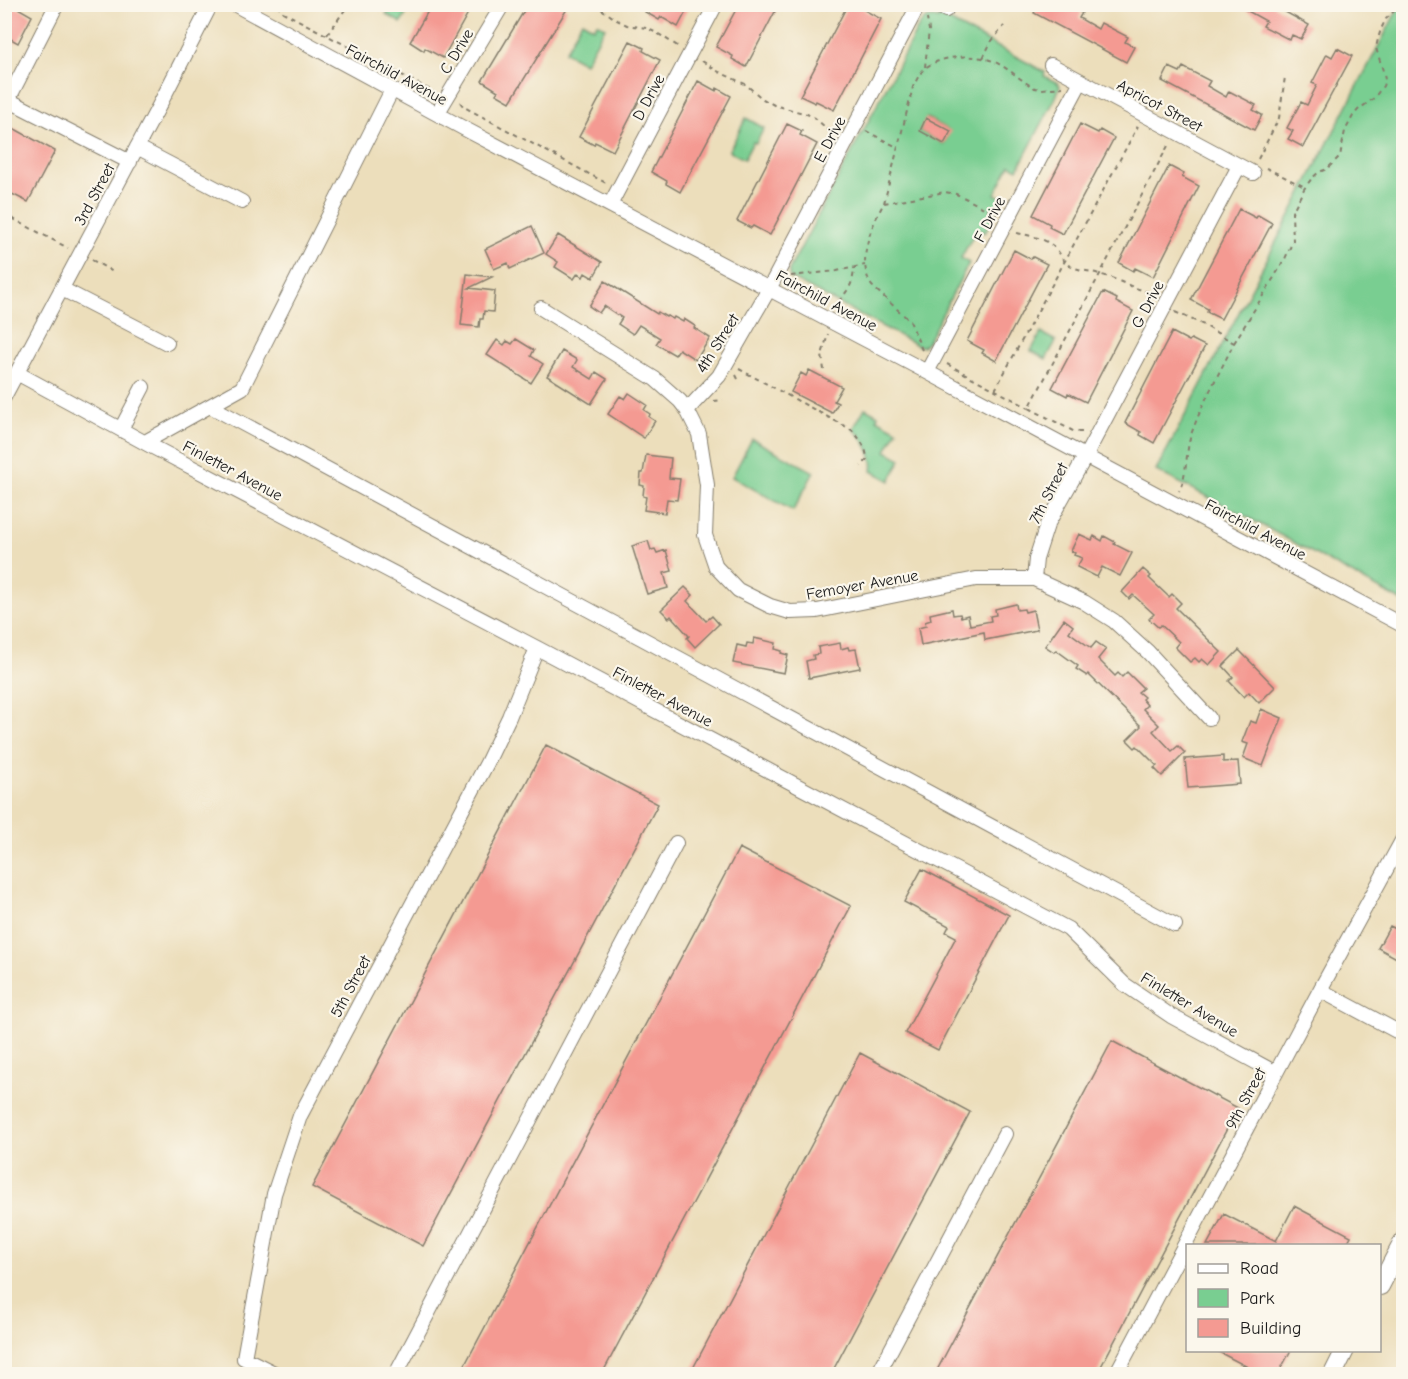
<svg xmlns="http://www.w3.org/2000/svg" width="1408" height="1379" viewBox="0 0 1408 1379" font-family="'Comic Neue',sans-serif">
  <rect width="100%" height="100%" fill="#fbf7ec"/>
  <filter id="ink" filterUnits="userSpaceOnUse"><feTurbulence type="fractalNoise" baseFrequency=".0167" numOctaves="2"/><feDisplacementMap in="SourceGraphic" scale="12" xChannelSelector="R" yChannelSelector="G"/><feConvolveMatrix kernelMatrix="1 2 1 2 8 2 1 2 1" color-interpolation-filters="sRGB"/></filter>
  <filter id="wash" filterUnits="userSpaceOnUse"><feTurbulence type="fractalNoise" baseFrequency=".008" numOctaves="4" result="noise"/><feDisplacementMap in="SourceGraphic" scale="24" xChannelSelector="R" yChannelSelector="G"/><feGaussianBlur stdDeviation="1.35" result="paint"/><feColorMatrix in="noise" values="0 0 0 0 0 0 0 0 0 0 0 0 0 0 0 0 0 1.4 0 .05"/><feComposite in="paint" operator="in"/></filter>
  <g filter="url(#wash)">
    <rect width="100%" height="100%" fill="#ecdebb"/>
    <!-- green -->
    <path fill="#79ce91" stroke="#4a7556" stroke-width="1.5" fill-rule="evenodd" d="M392 5V4L416 5 412 11 409 9 401 23 386 14Z
      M1400 5H1404L1403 602 1234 510 1156 471Z
      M940 16 1045 72 1044 76 1058 83 1060 86 1056 97 1018 169 1010 165 995 194 1003 198 985 233 977 229 961 258 969 263 927 343 923 346H919L792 279 789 275V270L919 26C924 19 929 16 938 19ZM927 118 950 131 944 144 920 131Z
      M582 21 594 28 597 23 605 27 585 63 565 52Z
      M746 118 764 128 756 143 753 142 744 159 729 151Z
      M1041 333 1056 341 1046 359 1031 351Z
      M865 408 878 415 877 419 897 430 886 451 901 459 890 481 872 471C875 458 864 437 853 429Z
      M752 439 814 472 793 511 732 477Z"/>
    <g id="blocks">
      <!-- building -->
      <path fill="#f49a92" d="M4 4H11L32 16 18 43 4 35Z
        M432 4H473L443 58 425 48 424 51 410 42Z
        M528 4H559L567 9 510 102 496 94 498 91 482 81Z
        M649 4H681L688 8 678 27 661 17 659 20 645 12Z
        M739 4H779L746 67 732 59 733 56 716 47Z
        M848 4H866L864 10 881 19 834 110 816 101 815 103 800 96Z
        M1038 4H1066L1082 13 1079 18 1098 29 1101 23 1128 37 1125 42 1134 47 1126 62 1034 13Z
        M1235 4H1271L1309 25 1301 39 1292 35 1290 40 1263 26 1266 21Z
        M630 41 644 48 643 51 660 60 613 151 595 142 594 145 579 137Z
        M1337 48 1352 56 1303 147 1288 139 1293 131 1287 128 1301 102 1307 105 1317 85 1312 83 1327 54 1332 57Z
        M1169 67 1180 72 1183 67 1210 81 1207 86 1226 97 1229 91 1256 105 1253 110 1262 115 1254 130 1162 81Z
        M698 81 716 91 717 88 731 96 680 192 666 184 667 181 651 172Z
        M926 118 951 131 944 144 920 131Z
        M4 123 55 151 28 202 4 190Z
        M787 124 802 131 800 135 817 144 770 235 753 226 751 228 737 221Z
        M1080 124 1098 133 1100 130 1114 138 1063 234 1049 227 1050 224 1033 215Z
        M1169 166 1184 174 1182 177 1199 186 1153 277 1135 268 1133 271 1119 263Z
        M1239 209 1256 218 1258 215 1272 223 1221 319 1207 312 1208 309 1191 300Z
        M532 226 544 253 510 269 508 263 494 269 485 249Z
        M558 235 602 262 593 278 585 273 583 277 578 273 574 279 555 267 558 262 546 254Z
        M1014 250 1031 259 1033 257 1047 264 996 361 982 353 984 350 967 341Z
        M467 274 492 277 469 288 495 291 493 312 484 311 483 319H480L479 327 461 325Z
        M605 281 657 314 658 312 666 317 667 316 673 319 674 317 683 322 684 319 695 326 694 328 710 338 696 360 679 349 675 355 656 344 660 338 639 325 633 334 618 324 622 318 604 306 599 313 589 306Z
        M1103 292 1117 299 1116 302 1133 311 1086 402 1068 393 1067 396 1052 388Z
        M1172 332 1189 341 1191 339 1205 346 1154 443 1140 435 1141 432 1125 423Z
        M516 339 534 350 531 356 543 364 531 383 487 355 497 340 504 345 507 341 512 344Z
        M562 351 577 360 573 367 592 379 596 372 607 379 591 404 547 376Z
        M809 370 842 387 834 401 838 403 832 413 791 392 801 373 806 376Z
        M629 393 647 405 644 410 650 414 649 417 655 421 644 438 608 414 620 396 625 399Z
        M646 455 671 458 669 478 680 479 677 500 667 499 665 513 644 510 646 497 643 496 644 486 640 485 641 473H643Z
        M1079 534 1092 540 1094 536 1102 541 1104 536 1115 542 1114 544 1132 553 1120 576 1102 567 1097 577 1077 567 1082 558 1074 555 1075 553 1071 551Z
        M648 541 651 550 655 549 657 553 666 550 672 571 664 573 668 588 647 594 632 546Z
        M1143 569 1151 576 1149 578 1169 597 1172 594 1181 603 1176 608 1221 652 1209 665 1202 659 1199 662 1195 658 1190 662 1175 647 1179 642 1161 625 1158 627 1149 619 1154 614 1133 595 1129 599 1122 592Z
        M685 587 693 595 687 601 706 621 712 616 719 624 695 647 687 638 689 636 671 616 669 618 661 610Z
        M1016 604 1017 610 1024 609 1025 612 1033 610 1037 630 985 640 984 632 921 645 918 628 926 626 925 622 931 620 930 614 952 609 953 615 960 614 961 617 968 615 970 625 991 621 990 616 996 615 995 609Z
        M1064 619 1073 626 1069 632 1091 648 1096 642 1106 649 1098 659 1115 676 1118 673 1122 677 1127 672 1143 688 1138 692 1144 697 1142 699 1147 705 1143 709 1159 725 1153 731 1172 751 1178 746 1185 753 1162 776 1154 768 1157 766 1137 746 1135 748 1127 740 1141 726 1088 674 1087 676 1076 669 1078 666 1056 650 1054 652 1045 646Z
        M754 638 776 643 775 649 782 651 781 653 788 655 784 673 733 663 737 645 746 647 747 643 753 644Z
        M840 643 841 649 848 647 849 650 856 649 860 668 809 678 806 661 814 659 813 655 819 654 818 647Z
        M1239 650 1275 687 1259 703 1249 692 1244 697 1229 681 1233 677 1223 666Z
        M1261 709 1282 718 1263 766 1243 758 1248 744 1242 742 1250 721 1256 723Z
        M546 745 658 804 423 1246 312 1187Z
        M1223 756V762L1238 761 1240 784 1188 788 1185 759Z
        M739 848 851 906 602 1374H460Z
        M922 869 1009 915 938 1050 905 1033 956 937 946 932 949 926 904 902Z
        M1390 926 1404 933V962L1378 948Z
        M1112 1041 1238 1108 1097 1374H935Z
        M860 1053 970 1112 831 1374H690Z
        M1294 1206 1351 1236 1346 1245H1207L1224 1214 1276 1241Z
        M1215 1350H1291L1278 1374H1261Z"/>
    </g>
  </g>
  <g filter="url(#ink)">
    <use href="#blocks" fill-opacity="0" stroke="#847d6c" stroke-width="1.5"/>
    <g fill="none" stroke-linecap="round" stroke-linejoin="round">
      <!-- minor casing -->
      <g stroke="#847d6c" stroke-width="16">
        <path id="minor" d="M57 4 8 100 130 162
          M234 4 465 129 927 372 1404 626
          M935 4 946 10
          M1051 65 1253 173
          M437 114 503 4
          M137 147 242 202
          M610 205 716 4
          M62 289 167 343
          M541 308 655 379 680 401 687 410 699 434 707 485 705 535 716 567 738 590 770 606 790 612 817 611 976 579H1034L1084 602 1114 621 1148 652 1209 718
          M927 372 1081 81
          M17 373 151 446 537 648 1068 929 1124 984 1171 1016 1276 1073
          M4 397 159 106 211 4
          M210 406 1175 925
          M687 410 719 376 769 289 919 4
          M121 429 143 387
          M145 442 242 388 392 90
          M1034 579 1036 559 1047 525 1085 457 1239 166
          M1320 990 1404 1035
          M276 1374 244 1358 274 1194 300 1116 487 763 509 717 537 648
          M396 1374 676 843
          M878 1374 1005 1134
          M1116 1374 1320 990 1404 837"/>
      </g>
      <!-- major casing -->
      <g stroke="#847d6c" stroke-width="20">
        <path id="major" d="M1380 1286 1404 1240
          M1333 1374 1345 1350"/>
      </g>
      <!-- path -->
      <path stroke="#847d6c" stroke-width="2" stroke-dasharray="4.5 4.5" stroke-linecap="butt" d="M278 4 281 11 434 92
        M594 4 617 20 627 25 646 28 657 33 679 47
        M327 35 349 4
        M983 58 991 42 1004 26
        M702 61 719 72 745 84 763 99 774 105 807 114 815 118 834 135
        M925 67 929 30 927 19
        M460 102 464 107 606 183
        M866 131 897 147
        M1258 159 1279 118 1285 77
        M1266 168 1305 187
        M884 203 913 87C916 81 919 75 923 70 938 55 977 53 995 62 1010 69 1021 81 1035 88L1041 89 1063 87
        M4 214 68 248
        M1017 233C1031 236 1046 238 1056 249 1062 255 1062 262 1070 266 1080 271 1092 271 1102 275 1121 280 1136 291 1156 293
        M92 260 115 273
        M791 276 837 271 865 265
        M835 309C843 292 853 291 854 268
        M1175 312 1204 325 1234 343C1220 372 1203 401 1192 432 1185 451 1188 473 1179 491
        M1234 343 1284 261 1293 241 1292 212 1304 189 1312 178 1319 172 1327 169 1340 156 1345 131 1353 116 1358 110 1374 98 1383 86 1385 80 1384 74 1376 48 1378 39 1381 29 1386 19 1401 4
        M922 350 910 321 872 286C856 262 871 226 884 203L945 192 956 194 967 199 997 215
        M947 364 1029 408
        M739 369 852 430C860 439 867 448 867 460L861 466
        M824 370 822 355 828 334
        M736 375 740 383
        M995 390 1138 126
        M714 401 723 400
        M1082 432H1075L1029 408 1170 142"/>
      <!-- minor -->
      <use href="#minor" stroke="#fff" stroke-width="14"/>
      <!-- major -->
      <use href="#major" stroke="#fff" stroke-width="18"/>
    </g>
  </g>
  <g text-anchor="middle" stroke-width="4.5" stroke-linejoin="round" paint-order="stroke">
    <!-- street labels -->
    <g font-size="16" fill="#1c1c1c" stroke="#fbf7ec">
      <text transform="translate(456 51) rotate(-59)" y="6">C Drive</text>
      <text transform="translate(397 74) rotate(28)" y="6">Fairchild Avenue</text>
      <text transform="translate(648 97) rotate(-62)" y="6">D Drive</text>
      <text transform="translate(1160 105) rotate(28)" y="6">Apricot Street</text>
      <text transform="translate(829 139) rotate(-62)" y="6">E Drive</text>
      <text transform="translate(94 194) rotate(-62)" y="6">3rd Street</text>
      <text transform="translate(989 219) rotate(-62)" y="6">F Drive</text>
      <text transform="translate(827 300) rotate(28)" y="6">Fairchild Avenue</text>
      <text transform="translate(1147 304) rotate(-62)" y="6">G Drive</text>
      <text transform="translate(717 343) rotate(-58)" y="6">4th Street</text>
      <text transform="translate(233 470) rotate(28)" y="6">Finletter Avenue</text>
      <text transform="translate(1048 493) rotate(-63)" y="6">7th Street</text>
      <text transform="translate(1256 529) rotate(28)" y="6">Fairchild Avenue</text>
      <text transform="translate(862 584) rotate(-10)" y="6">Femoyer Avenue</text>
      <text transform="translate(663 696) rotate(28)" y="6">Finletter Avenue</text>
      <text transform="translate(350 986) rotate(-62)" y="6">5th Street</text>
      <text transform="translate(1190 1004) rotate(31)" y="6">Finletter Avenue</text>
      <text transform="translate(1245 1098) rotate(-62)" y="6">9th Street</text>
    </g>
  </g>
  <!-- margin -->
  <rect width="1408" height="1379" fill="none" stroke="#fbf7ec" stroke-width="24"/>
  <!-- legend -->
  <rect x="1186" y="1244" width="195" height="108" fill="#fbf7ec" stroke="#a29f99" stroke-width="1.5"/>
  <rect x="1198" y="1264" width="30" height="9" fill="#ffffff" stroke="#a29f99" stroke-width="1.5"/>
  <text x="1240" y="1274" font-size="18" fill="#1c1c1c">Road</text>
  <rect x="1198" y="1289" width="30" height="18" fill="#79ce91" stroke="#a29f99" stroke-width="1.5"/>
  <text x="1240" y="1304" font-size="18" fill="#1c1c1c">Park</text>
  <rect x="1198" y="1319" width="30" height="18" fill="#f49a92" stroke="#a29f99" stroke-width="1.5"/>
  <text x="1240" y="1334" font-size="18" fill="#1c1c1c">Building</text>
</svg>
